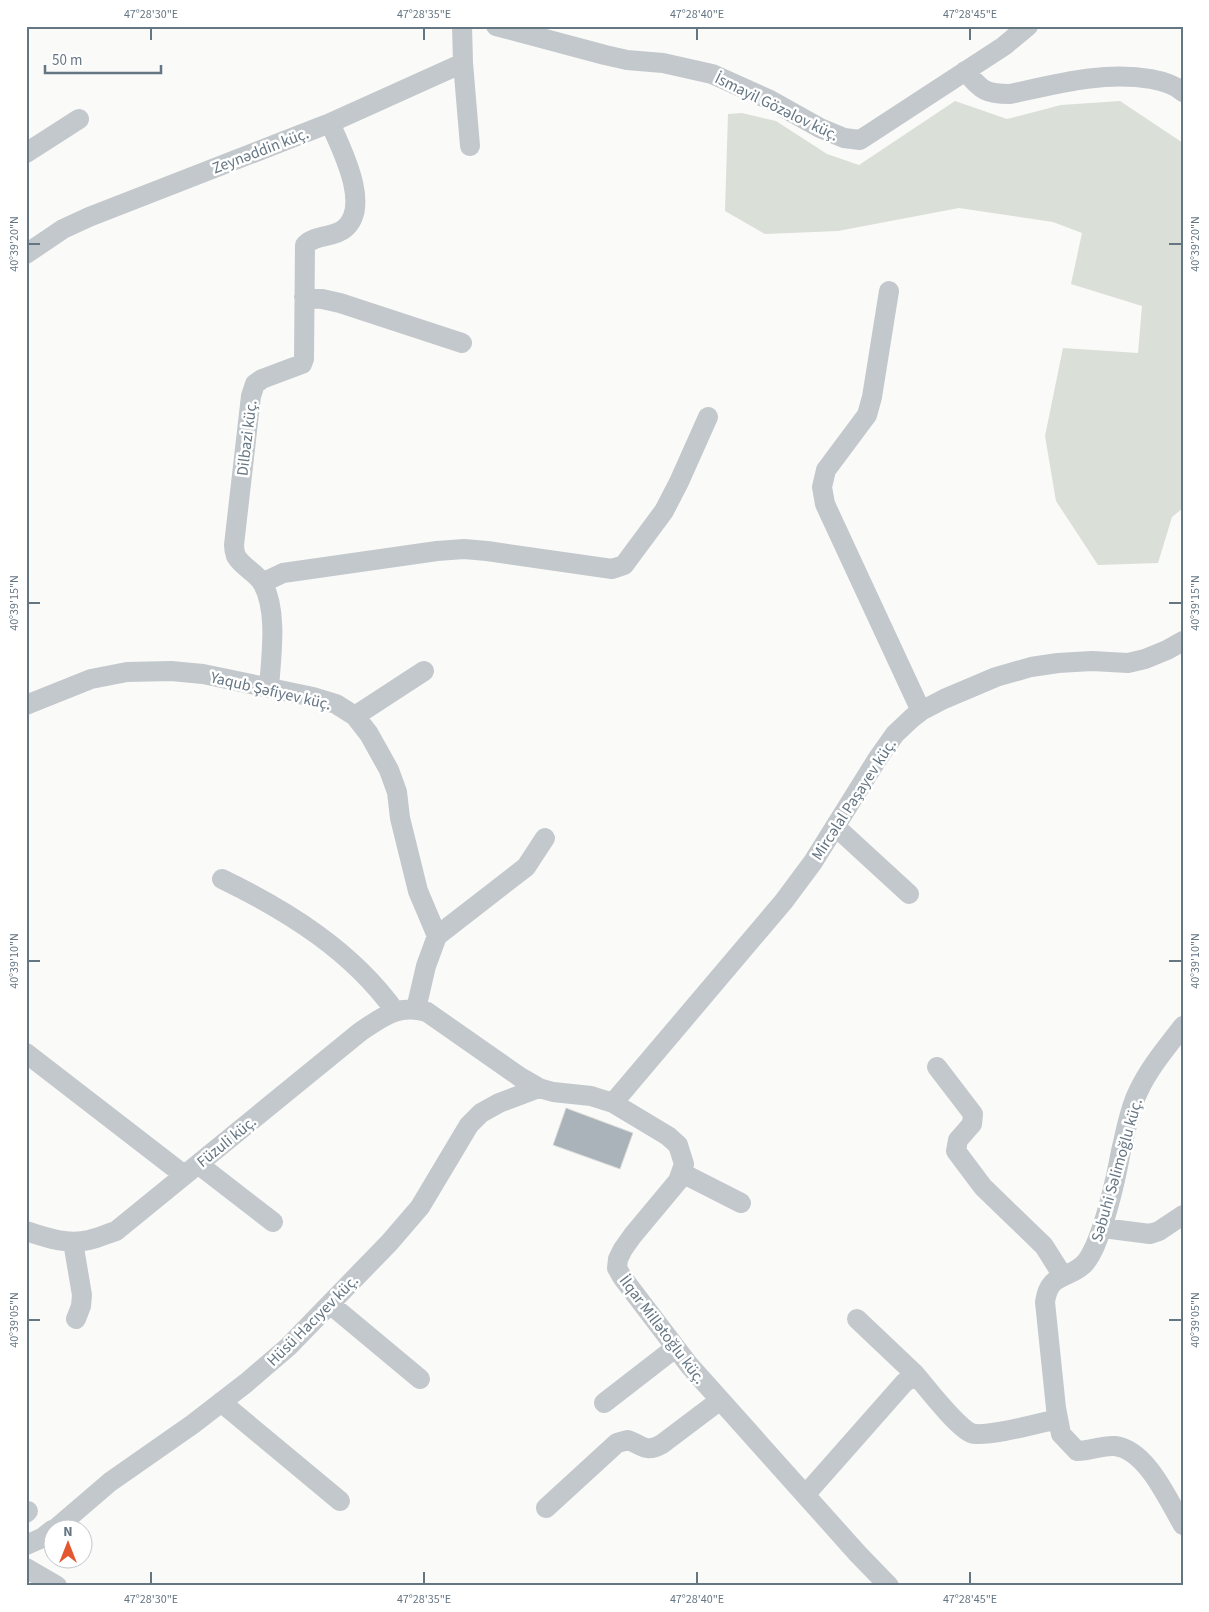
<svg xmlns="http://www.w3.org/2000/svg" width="1209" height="1612" viewBox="0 0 1209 1612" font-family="'Source Sans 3',sans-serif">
  <rect width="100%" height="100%" fill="#fafaf8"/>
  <!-- green -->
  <path fill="#dadfd7" d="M955 101 1007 119 1061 105 1120 101 1183 143V508L1172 517 1158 563 1098 565 1056 501 1045 436 1063 348 1138 353 1142 306 1071 284 1082 233 1053 222 959 208 838 231 765 234 725 211 728 114 742 113 776 121 827 154 859 165Z"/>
  <!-- building -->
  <path fill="#aab3b9" stroke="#dcdcda" d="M566 1108 633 1133 620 1169 553 1145Z"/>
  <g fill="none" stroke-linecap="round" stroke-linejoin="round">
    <!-- minor -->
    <path stroke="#c3c8cc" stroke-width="20" d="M496 26 605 55 627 60 663 63 712 74 770 100 820 128 844 138 860 140 1004 46 1028 26
      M463 63 470 146
      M965 71C982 90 984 94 1010 94 1057 84 1103 71 1151 79 1162 81 1174 84 1183 92
      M26 153 79 119
      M26 254 63 229 89 217 330 123 463 63 462 26
      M889 291 872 397 867 415 826 470 822 487 825 504 921 711
      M304 297 322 299 340 303 462 343
      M262 583 283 573 437 551 464 549 487 551 612 569 624 565 664 511 679 482 708 417
      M269 688C271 657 278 612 263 584 257 573 242 567 236 556 235 553 234 548 234 545L251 396 255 384 262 379 302 364 304 359 305 245C316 234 333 238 344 229 372 207 341 148 330 123
      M26 705 91 679 127 672 171 671 203 674 313 697 336 704 355 716 369 734 389 770 397 792 400 818 418 891 437 936 426 966 416 1009
      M355 716 424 671
      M836 827 909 894
      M222 879C288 911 352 951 395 1011
      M437 936 526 867 545 838
      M1183 1026C1167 1047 1149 1068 1138 1092 1129 1110 1126 1131 1121 1151 1115 1183 1108 1215 1095 1246 1092 1252 1089 1260 1083 1265 1066 1280 1049 1273 1045 1302L1056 1408 1061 1434 1077 1451C1092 1451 1101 1445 1115 1446 1147 1450 1168 1500 1183 1525
      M26 1053 184 1175
      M937 1067 973 1114 972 1124 958 1140 956 1151 983 1187 1044 1246 1063 1276
      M613 1103 784 901 813 862 878 758 895 734 912 718 921 711 944 699 996 677 1031 667 1058 663 1092 661 1128 663 1145 659 1167 650 1183 641
      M198 1164 273 1222
      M682 1173 741 1203
      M1103 1228 1150 1234 1159 1231 1183 1215
      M26 1231C47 1238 67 1245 89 1240 98 1238 107 1234 116 1231L360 1032C384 1016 398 1004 427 1012L520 1077 539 1088 553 1092 591 1096 613 1103 668 1136 678 1145 684 1164 678 1181 633 1235 623 1249 618 1259 617 1268 622 1277 689 1365 858 1554 889 1586
      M73 1242 82 1295 81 1306 76 1319
      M330 1304 420 1379
      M857 1319 915 1374
      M221 1402 340 1501
      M604 1403 675 1348
      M806 1494 904 1383 915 1374C927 1388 956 1426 971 1433 985 1438 1040 1423 1058 1419
      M546 1508 617 1443 628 1440C644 1446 646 1453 662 1444L719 1401
      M26 1513 28 1511
      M54 1530 110 1482 193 1424 246 1383 288 1347 389 1243 420 1207 469 1125 481 1113 499 1103 539 1088
      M26 1545 42 1538 52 1530
      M26 1568 57 1586"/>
  </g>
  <!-- ticks -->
  <path fill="none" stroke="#657683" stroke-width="2" d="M151 28V40M424 28V40M697 28V40M970 28V40M28 244H40M1169 244H1182M28 603H40M1169 603H1182M28 961H40M1169 961H1182M28 1320H40M1169 1320H1182M151 1572V1584M424 1572V1584M697 1572V1584M970 1572V1584"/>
  <g text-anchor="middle" stroke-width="5" stroke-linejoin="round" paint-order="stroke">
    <!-- street labels -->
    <g font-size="16" fill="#657683" stroke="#fff">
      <text transform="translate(777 106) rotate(26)" y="6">İsmayil Gözəlov küç.</text>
      <text transform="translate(260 150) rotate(-21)" y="6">Zeynəddin küç.</text>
      <text transform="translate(246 438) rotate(-83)" y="6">Dilbazi küç.</text>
      <text transform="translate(271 690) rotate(13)" y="6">Yaqub Şəfiyev küç.</text>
      <text transform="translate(853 799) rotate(-57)" y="6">Mircəlal Paşayev küç.</text>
      <text transform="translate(226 1141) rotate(-39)" y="6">Füzuli küç.</text>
      <text transform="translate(1116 1170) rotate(-74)" y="6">Səbuhi Səlimoğlu küç.</text>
      <text transform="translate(312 1320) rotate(-45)" y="6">Hüsü Hacıyev küç.</text>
      <text transform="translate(663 1329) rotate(53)" y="6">İlqar Millətoğlu küç.</text>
    </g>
  </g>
  <!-- border -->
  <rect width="1209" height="1612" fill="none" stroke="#ffffff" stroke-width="55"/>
  <!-- north arrow -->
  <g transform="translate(68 1544)"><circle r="24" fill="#ffffff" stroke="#c1c8cd"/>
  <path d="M0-4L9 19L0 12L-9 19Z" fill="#e4572e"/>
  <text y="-8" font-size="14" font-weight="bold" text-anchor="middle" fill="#657683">N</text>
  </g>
  <!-- scale -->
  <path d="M45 65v8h116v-8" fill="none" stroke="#657683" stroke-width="2.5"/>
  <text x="52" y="65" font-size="15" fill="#657683" stroke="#ffffff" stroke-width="4" paint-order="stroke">50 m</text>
  <rect x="28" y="28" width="1154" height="1556" fill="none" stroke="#657683" stroke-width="2"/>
  <g font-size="12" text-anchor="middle" fill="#657683">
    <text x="151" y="18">47°28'30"E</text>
    <text x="424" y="18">47°28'35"E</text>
    <text x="697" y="18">47°28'40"E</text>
    <text x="970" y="18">47°28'45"E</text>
    <text transform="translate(14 244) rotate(-90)" y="4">40°39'20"N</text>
    <text transform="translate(1195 244) rotate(-90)" y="4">40°39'20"N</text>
    <text transform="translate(14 603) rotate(-90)" y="4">40°39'15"N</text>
    <text transform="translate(1195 603) rotate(-90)" y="4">40°39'15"N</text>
    <text transform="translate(14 961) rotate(-90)" y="4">40°39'10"N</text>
    <text transform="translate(1195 961) rotate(-90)" y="4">40°39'10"N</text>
    <text transform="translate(14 1320) rotate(-90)" y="4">40°39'05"N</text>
    <text transform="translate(1195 1320) rotate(-90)" y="4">40°39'05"N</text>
    <text x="151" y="1603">47°28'30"E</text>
    <text x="424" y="1603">47°28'35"E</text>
    <text x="697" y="1603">47°28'40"E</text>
    <text x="970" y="1603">47°28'45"E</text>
  </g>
</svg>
